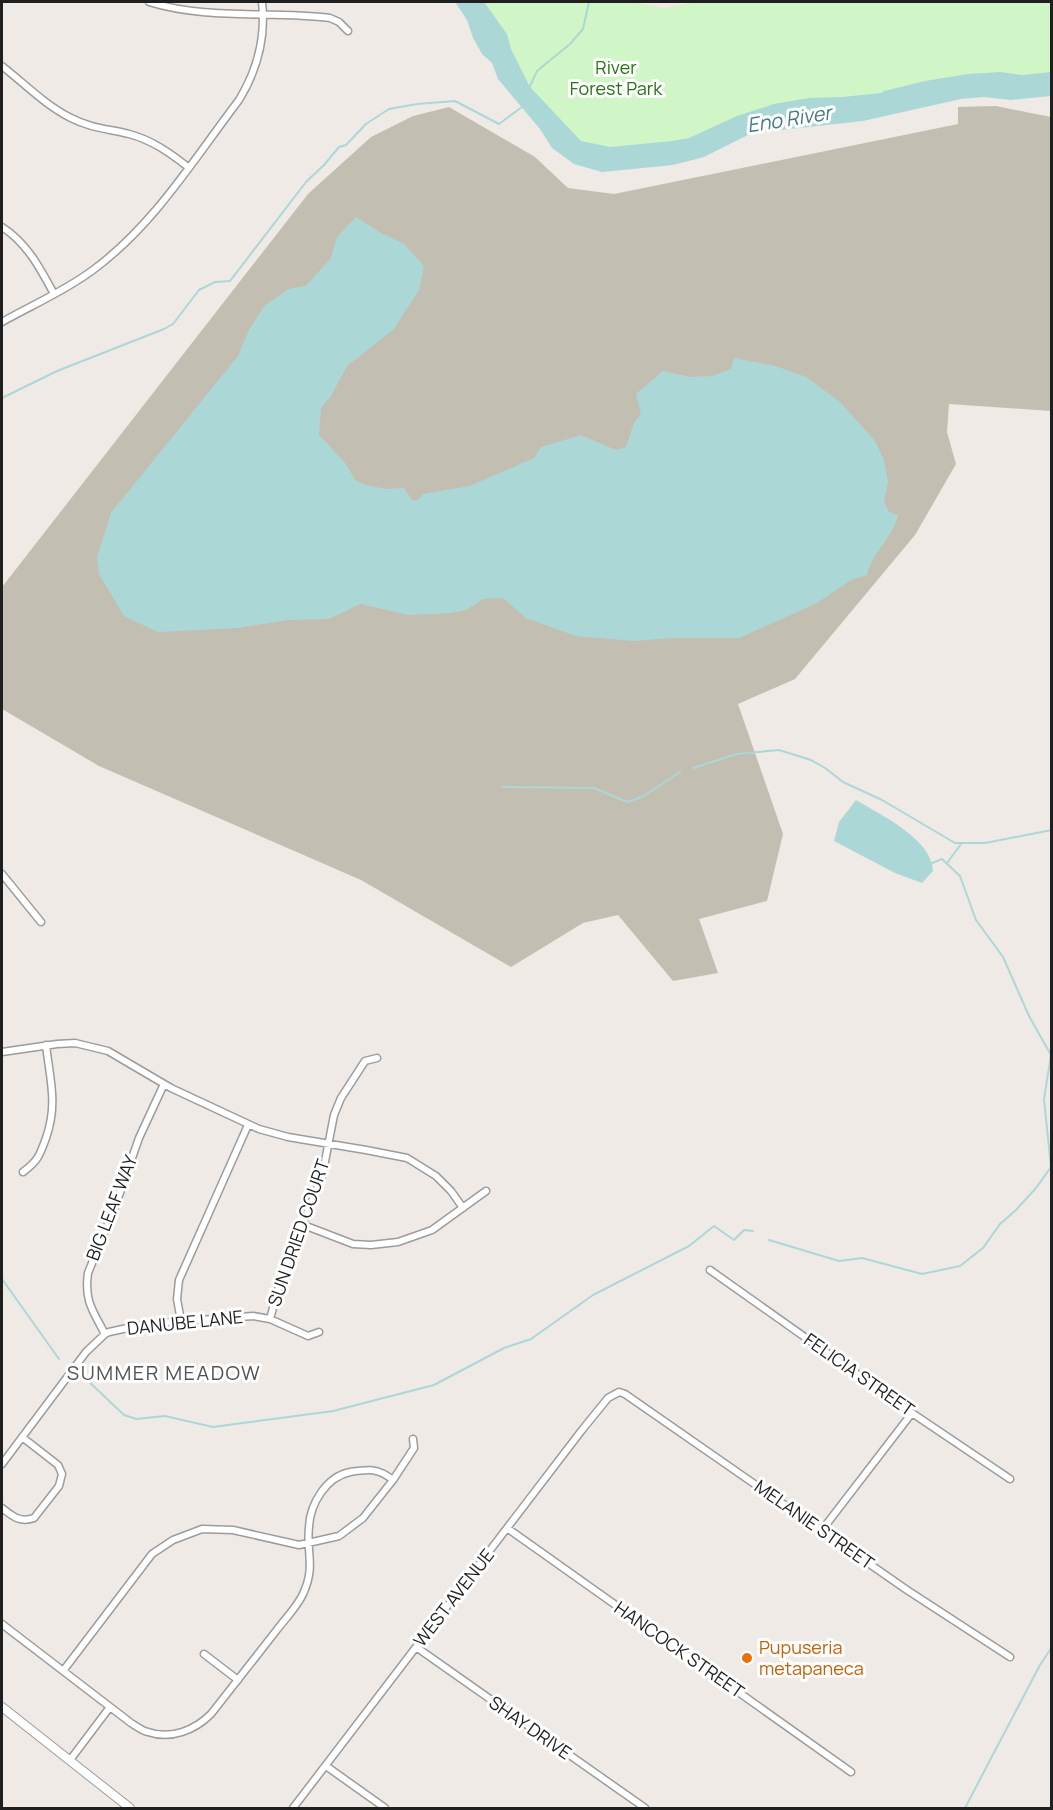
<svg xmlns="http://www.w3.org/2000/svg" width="1053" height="1810" viewBox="0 0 1053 1810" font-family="Manrope,sans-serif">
  <rect width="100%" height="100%" fill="#efeae6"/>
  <!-- construction -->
  <path fill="#c3beb2" d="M996 106 1051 117V411L949 404 947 432 956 464 915 535 795 679 738 704 783 834 767 901 699 919 718 973 673 981 618 915 583 923 511 967 361 880 99 766 2 709V587L308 194 371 137 413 116 449 107 535 157 568 188 614 194 958 124V107Z"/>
  <!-- park -->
  <path fill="#d0f5c7" d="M472 2H632L664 8 697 2H1051V79L789 114 669 155 588 156 560 135Z"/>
  <!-- water -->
  <path fill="#abd8d7" d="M455 2H484L507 34 511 49 530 87 581 141 610 147 672 141 689 138 737 116 774 104 809 98 842 97 881 93 884 91 925 81 968 74 1001 72 1022 75 1051 72V96L1011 100 984 97 961 99 863 121 752 133 704 157 673 165 602 172 574 164 552 148 540 129 498 79 492 63 482 54 473 38 467 20Z
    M356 217 381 233 404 244 424 266 419 290 394 329 347 366 331 396 321 408 319 435 346 464 355 480 365 485 386 489 404 488 412 500H418L423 494 470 486 534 458 541 447 581 435 616 450 626 447 634 423 641 414 636 394 663 371 691 377 712 376 731 369 734 358 775 366 806 377 840 402 875 441 884 460 888 482 884 502 889 512 898 515C893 538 872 552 867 575L853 579 815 604 739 638H672L634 641 576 636 526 618 503 598 483 599 466 610 452 613 409 615 360 604 329 619 288 620 238 628 158 632 124 616 99 574 97 557 111 513 238 356 249 330 264 306 289 289 306 286 331 258 337 237Z
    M856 800C881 815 932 839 933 871L922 883 895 873 834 841 839 822Z"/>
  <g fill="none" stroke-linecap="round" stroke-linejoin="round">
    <!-- stream -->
    <path stroke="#abd8d7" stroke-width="2" d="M529 88 537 71 570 44 583 29 589 2
      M2 398 57 371 164 329 173 324 199 290 215 282 230 281 306 182 324 165 339 147 346 145 366 124 389 109 417 104 455 101 499 124 522 107
      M693 768 737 754 779 750 811 760 825 768 843 782 882 800 955 843H985L1052 830
      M502 787 594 788 627 802 642 797 680 772
      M947 863 961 844
      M769 1240 839 1261 862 1258 922 1274 960 1266 983 1248 1000 1224 1016 1210 1036 1188 1051 1167 1044 1099 1051 1055 1029 1016 1003 957 976 920 960 876 942 859 932 863
      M2 1279 59 1359
      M86 1379 124 1415 136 1419 165 1416 213 1427 333 1411 434 1385 504 1348 531 1339 593 1295 689 1246 714 1226 734 1240 744 1230 753 1231
      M965 1808 1040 1665 1052 1647"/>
    <!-- minor casing -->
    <g stroke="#9c9c9c" stroke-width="9">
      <path id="minor" d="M149 2C207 20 270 11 330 18L339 22 348 31
        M2 66C25 84 45 105 71 118 90 128 109 129 129 134 152 140 170 153 188 167
        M2 227C27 243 40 268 54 294
        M2 322C32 305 65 291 93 270 154 225 194 159 239 100 258 69 266 38 262 2
        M2 874 41 922
        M2 1052 57 1044 75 1043 108 1051 171 1088 259 1129 288 1137 366 1150 407 1158 436 1176 451 1191 463 1208
        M23 1172C38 1161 40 1155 46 1138 58 1104 50 1080 46 1045
        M301 1224 353 1244 371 1245 398 1242 432 1230 486 1191
        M710 1270 912 1413 1010 1479
        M270 1319 284 1268 322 1177 334 1115 341 1098 365 1061 377 1058
        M181 1321 177 1299 179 1280 248 1125
        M105 1334C93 1311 84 1301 88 1273L116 1204 139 1138 164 1084
        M2 1464 86 1352 105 1334 109 1332 146 1324 253 1316 270 1319 308 1336 319 1332
        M2 1508C12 1516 20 1523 34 1518L59 1486 62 1474 58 1465 22 1437
        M507 1528 851 1772
        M822 1530 912 1413
        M2 1624 131 1723C136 1726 142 1731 148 1732 171 1740 195 1730 211 1714 233 1686 254 1659 276 1631 285 1619 297 1607 303 1594 316 1566 306 1553 309 1527 310 1504 326 1477 350 1472 369 1469 378 1468 393 1480
        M416 1647 645 1808
        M204 1654 238 1680
        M63 1671 152 1554 173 1540 202 1529 233 1530 299 1545 339 1536 363 1518 393 1480 414 1448 413 1439
        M70 1760 110 1707
        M326 1766 385 1808
        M293 1808 582 1430 608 1398 619 1392 625 1394 907 1590 1010 1657"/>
    </g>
    <!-- tertiary casing -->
    <g stroke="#9c9c9c" stroke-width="10">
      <path id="tertiary" d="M2 1707 130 1808"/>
    </g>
    <!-- minor -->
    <use href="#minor" stroke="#fff" stroke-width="6"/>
    <!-- tertiary -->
    <use href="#tertiary" stroke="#fff" stroke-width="8"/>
  </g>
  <!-- markers -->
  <circle fill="#e8710a" stroke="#fff" stroke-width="2" cx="747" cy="1658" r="6"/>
  <g text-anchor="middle" stroke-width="6" stroke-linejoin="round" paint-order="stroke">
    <!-- park labels -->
    <g font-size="18" fill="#267416" stroke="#fff">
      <text x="616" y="74">River<tspan x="616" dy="21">Forest Park</tspan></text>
    </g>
    <!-- street labels -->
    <g font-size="18" fill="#1f1f1f" stroke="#fff">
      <text transform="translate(112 1208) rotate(-69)" y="6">BIG LEAF WAY</text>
      <text transform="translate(299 1233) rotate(-71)" y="6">SUN DRIED COURT</text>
      <text transform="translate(185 1323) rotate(-6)" y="6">DANUBE LANE</text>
      <text transform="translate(859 1375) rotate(35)" y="6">FELICIA STREET</text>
      <text transform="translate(814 1525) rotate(35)" y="6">MELANIE STREET</text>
      <text transform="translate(454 1598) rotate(-52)" y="6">WEST AVENUE</text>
      <text transform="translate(679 1650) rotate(35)" y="6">HANCOCK STREET</text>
      <text transform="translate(530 1728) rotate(35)" y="6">SHAY DRIVE</text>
    </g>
    <!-- food labels -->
    <g font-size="18" fill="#c56008" stroke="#fff" text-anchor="start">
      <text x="759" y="1654">Pupuseria<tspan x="759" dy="21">metapaneca</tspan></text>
    </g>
    <!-- water labels -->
    <g font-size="20" font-style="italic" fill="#477888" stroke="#fff">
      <text transform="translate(789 119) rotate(-9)" y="7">Eno River</text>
    </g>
    <!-- neighbourhood labels -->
    <g font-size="20" letter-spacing="1.5" fill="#525252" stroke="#fff">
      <text x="164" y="1380">SUMMER MEADOW</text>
    </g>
  </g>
  <!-- border -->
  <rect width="1053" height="1810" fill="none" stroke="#1f1f1f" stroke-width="6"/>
</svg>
